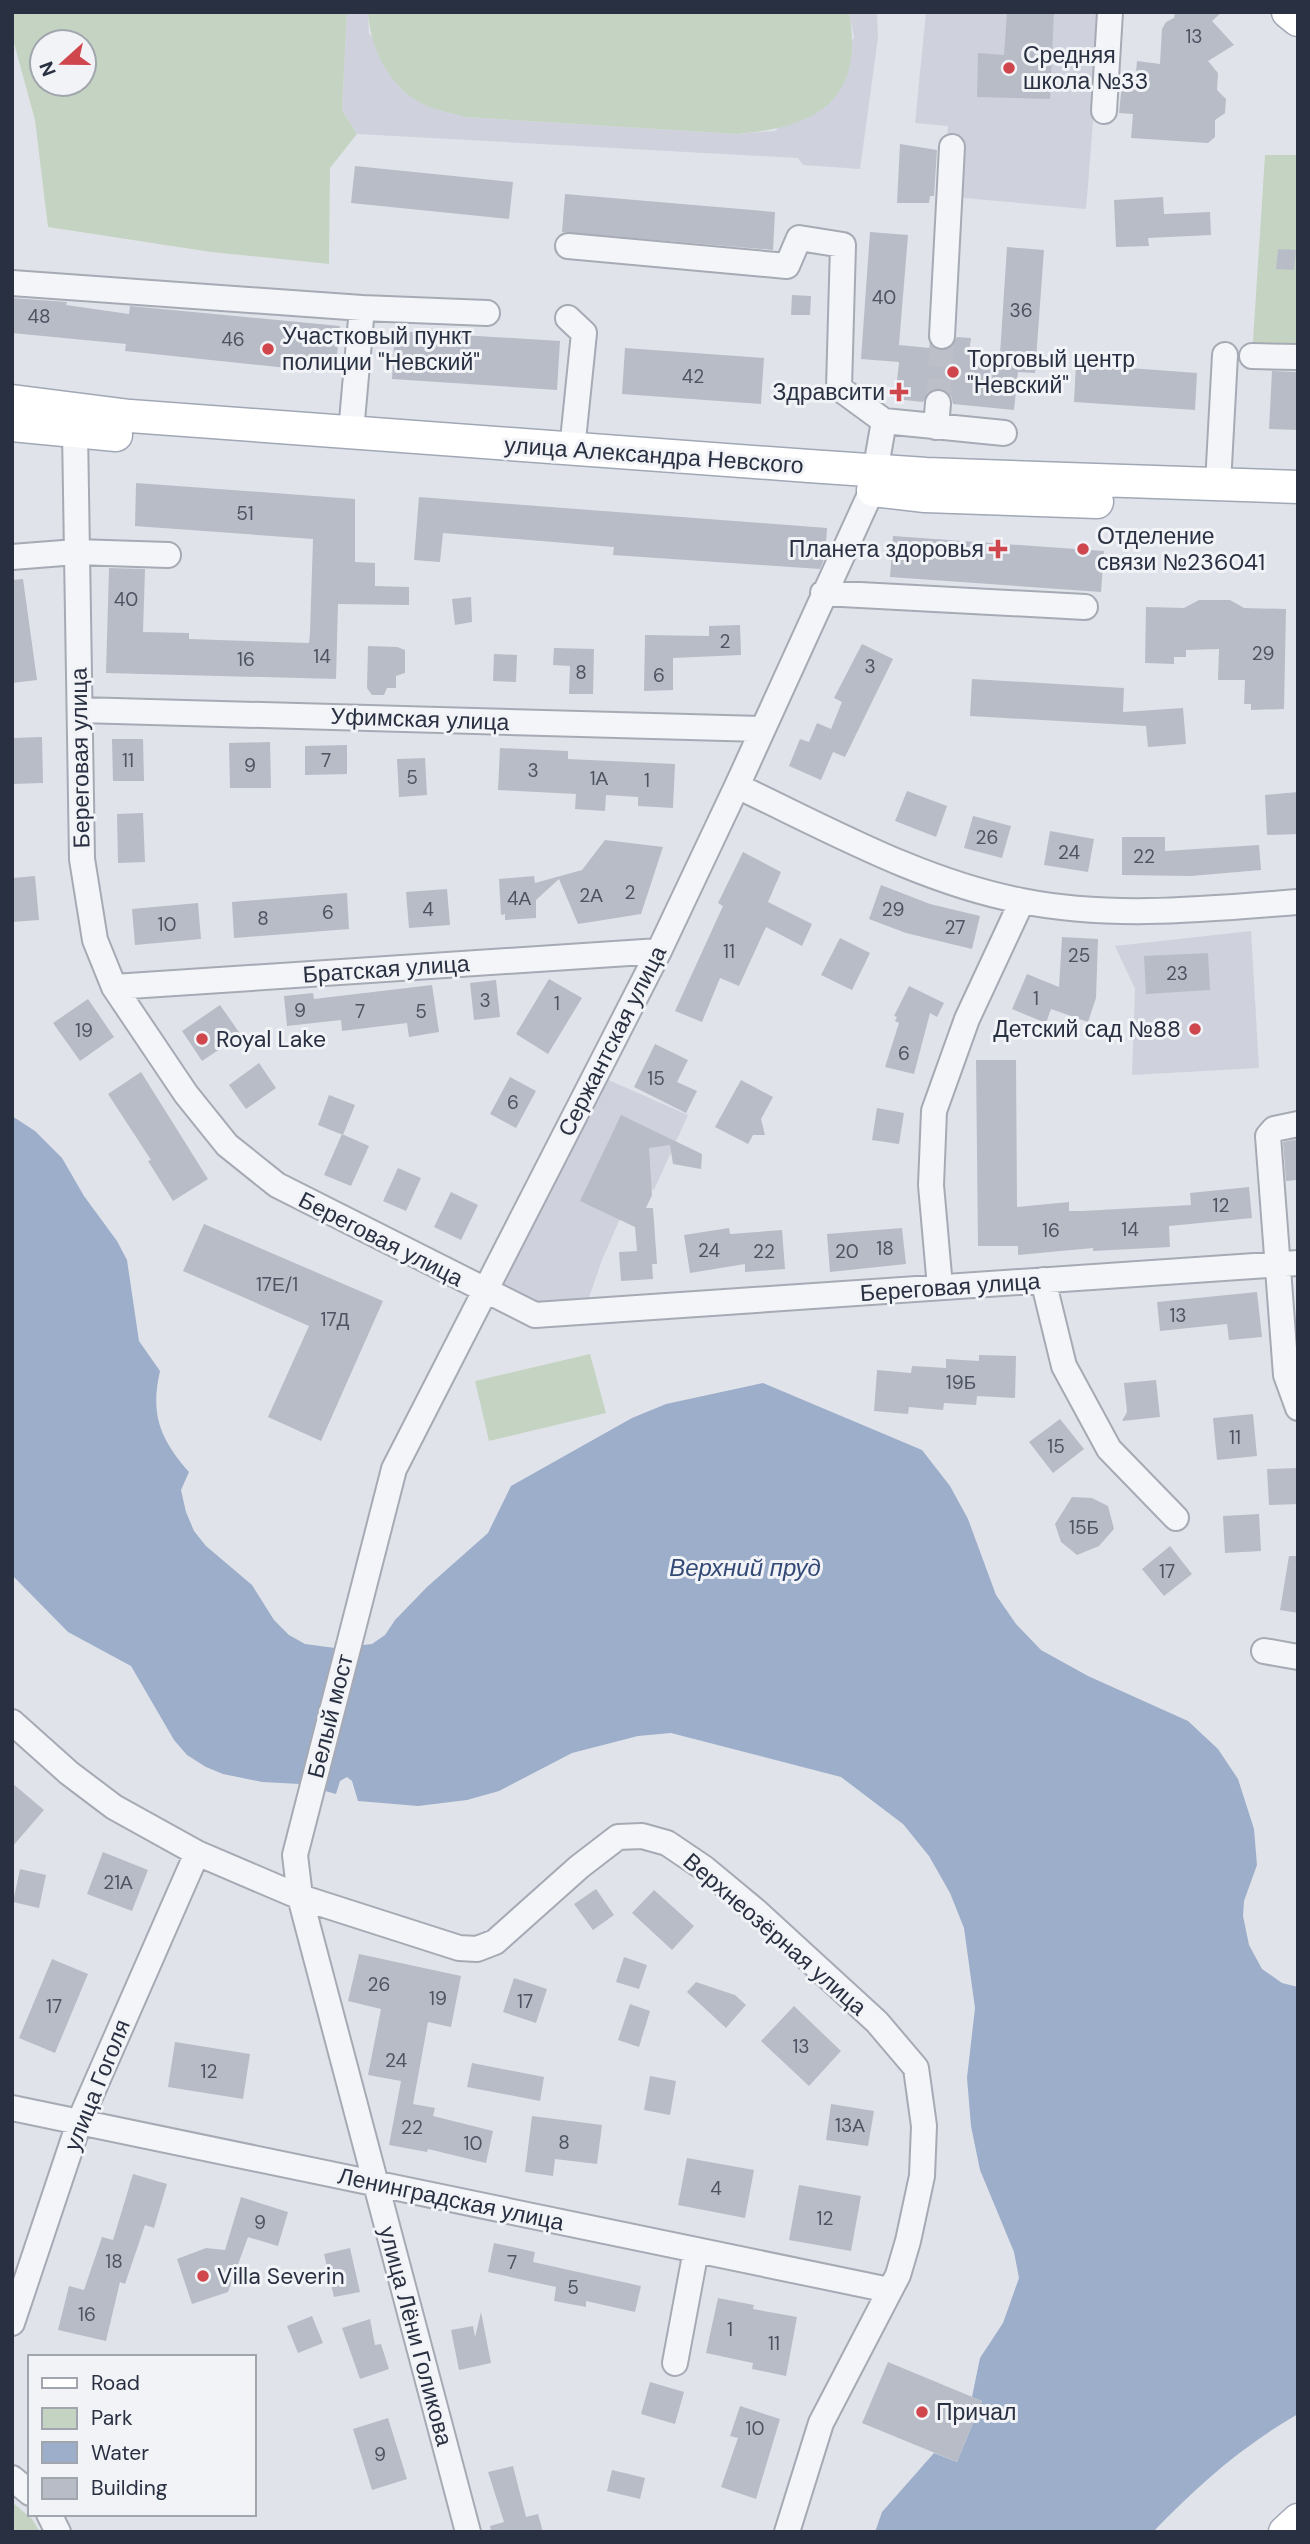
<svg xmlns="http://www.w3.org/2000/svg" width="1310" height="2544" viewBox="0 0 1310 2544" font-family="'DM Sans',sans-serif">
  <rect width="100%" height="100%" fill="#e1e3ea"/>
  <!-- built -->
  <path fill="#cfd2dc" d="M347 12H368L369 34 465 117 737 134 775 131 854 38 849 12H877L878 38 860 169 803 165 798 158 357 134 342 110Z
    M926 12H1102L1086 209 942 196 948 126 915 123Z
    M1251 931 1259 1068 1132 1075 1135 989 1115 946Z
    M604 1078 688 1115 654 1190 636 1182 602 1260 587 1303 538 1306 498 1281Z"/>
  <!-- green -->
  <path fill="#c5d4c2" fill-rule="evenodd" d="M12 12H347L342 110 357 134 330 168 329 264 211 252 48 227 35 120 12 36ZM84 42V84H42V42Z
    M368 12H849C865 100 816 128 737 134L465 117C453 113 439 111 427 106 391 90 370 50 368 12Z
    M1265 155H1298V357L1252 356Z
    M590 1354 606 1413 489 1441 475 1381Z
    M12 2502 32 2519 40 2532H12Z"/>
  <!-- water -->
  <path fill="#9caeca" d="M12 1116 35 1131 62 1158 84 1196 117 1241 127 1260 139 1341 160 1371C150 1414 160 1439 189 1472L181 1490 186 1512 194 1531 206 1546 252 1585 274 1620 289 1635 305 1644 335 1648 372 1644 385 1635 395 1620 427 1587 488 1533 511 1486 632 1418 666 1404 763 1383 922 1450 950 1486 968 1519 996 1595 1016 1624 1041 1650 1088 1676 1188 1721 1218 1749 1238 1779 1254 1829 1257 1865 1244 1901 1243 1916 1249 1945 1262 1969 1282 1983 1298 1987V2414C1242 2446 1197 2486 1153 2532H875L882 2512 934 2453 957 2462 982 2401 972 2397 980 2358 1003 2323 1019 2278 1014 2252 980 2170 971 2126 967 2078 975 2008 964 1928 950 1893 929 1856 903 1824 841 1777 671 1733 638 1736 572 1753 499 1791 467 1800 418 1806 358 1801 352 1781 347 1777 340 1781 336 1794 300 1784 262 1782 223 1774 206 1767 187 1755 174 1740 131 1666 68 1632 12 1575Z"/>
  <!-- building -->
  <path fill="#b8bcc6" d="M1007 12H1054L1050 99 977 97 978 53 1004 55Z
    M1175 12H1222L1212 21 1234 45 1208 61 1218 73 1217 90 1226 99 1225 113 1215 120V137L1208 143 1131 138 1133 114 1119 113 1122 84 1135 85 1137 61 1160 64 1162 29 1166 22 1174 18Z
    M900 144 937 150 934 196H930L929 203H897Z
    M355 166 513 182 509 219 351 203Z
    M565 194 775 212 773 250 562 232Z
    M1163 197 1164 214 1210 212 1211 235 1148 238 1149 246 1116 247 1114 200Z
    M870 232 908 235 899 345 930 348V344L941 351 949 349 957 337 971 338 969 352 1000 354 1007 247 1044 250 1035 373 1018 372 1014 410 953 404 951 396 940 388 931 390 923 402 895 399 899 362 861 359Z
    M1278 249 1296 250 1294 270 1276 269Z
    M792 295 811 296 810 315H791Z
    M12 298 67 302 66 305 129 314 130 306 340 326 335 373 125 351 126 344 12 333Z
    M395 331 560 341 557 390 392 379Z
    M625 348 764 358 761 404 622 394Z
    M1076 364 1197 373 1195 410 1074 402Z
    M1272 371 1298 372V430L1269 429Z
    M136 483 355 499V562L375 563V586L409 587V605L338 604 336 679 106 673 109 568 145 569 143 632 189 633V639L309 643 310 633 313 539 135 526Z
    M419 497 827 528 825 557 820 569 613 555 614 547 443 533 440 562 414 560Z
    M893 536 1104 551 1101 592 890 577Z
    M23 579 37 680 12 683V580Z
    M471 597 472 622 455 625 452 599Z
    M1199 600H1230L1244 608 1286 609 1284 709 1251 710V704H1244L1245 680H1218L1219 649 1186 650V657H1174V664L1145 663 1146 607 1184 608Z
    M740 625 741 655 673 658V690L644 691 645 635 709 636V626Z
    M862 644 893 659 845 757 833 752 821 780 789 766 800 739 809 742 817 723 831 729 842 702 834 698Z
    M368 646 397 647 405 650V673L396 676V688H387L384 695H372L367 688Z
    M554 648 594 649 593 694H569L570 666 553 665Z
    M494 654 517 655 516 682 493 681Z
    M972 679 1124 688 1123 712 1183 708 1186 744 1148 747 1146 726 970 716Z
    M42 737 43 783 12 784V738Z
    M112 739H143L144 781H113Z
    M270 742 271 788H230L229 743Z
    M347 745V774L305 775V746Z
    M500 748 568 751V759L675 764 673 808 638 806V797L606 795 605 811 575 809 576 794 498 790Z
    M425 758 427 795 399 797 397 759Z
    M907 791 947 806 936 837 895 821Z
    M1298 792V834L1267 835 1265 795Z
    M143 813 145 862 118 863 117 814Z
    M973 816 1011 826 1002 858 964 848Z
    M1050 831 1094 839 1088 872 1044 865Z
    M1122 837H1165V851L1259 845 1261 870 1191 876 1122 875Z
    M605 840 663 847 641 914 578 924 559 879 536 900V918L505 920V914L501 915 499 879 534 876 535 883 582 870Z
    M743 852 781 872 768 902 812 924 802 946 766 927 739 986 720 978 702 1022 675 1011 723 906 718 903Z
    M35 876 39 920 12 922V878Z
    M881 885 930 904 980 916 972 949 906 933 869 919Z
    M447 889 450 925 409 928 406 892Z
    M347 893 349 929 234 938 232 902Z
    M198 903 201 939 135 945 132 909Z
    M1062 937 1098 939 1096 998 1088 1022 1051 1009 1046 1023 1012 1009 1027 974 1059 987Z
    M840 938 870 953 852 990 821 975Z
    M1208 953 1210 990 1146 994 1144 956Z
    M549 979 582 998 548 1054 516 1034Z
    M496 980 500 1017 474 1020 470 983Z
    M432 985 439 1032 409 1037 407 1023 342 1031 341 1020 287 1026 284 996 313 993 314 999Z
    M909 986 944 1003 937 1017 930 1013 914 1074 885 1067 899 1023 895 1021 897 1017 894 1016Z
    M88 999 114 1037 80 1061 53 1023Z
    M220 1005 241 1035 202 1061 182 1031Z
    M655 1044 688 1060 677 1082 697 1091 686 1113 634 1087Z
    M976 1060H1016L1017 1207 1069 1202V1211H1082L1191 1205 1190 1193 1249 1187 1252 1218 1169 1226 1170 1247 1093 1251V1248L1018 1255V1246H978Z
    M259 1063 276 1088 246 1109 229 1085Z
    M141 1072 208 1179 173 1201 148 1161 151 1160 108 1094Z
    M510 1077 536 1091 516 1128 490 1114Z
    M741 1080 773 1097 761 1119 765 1135H753L748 1144 715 1127Z
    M329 1095 355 1105 343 1135 318 1125Z
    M877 1108 904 1113 899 1144 872 1140Z
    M621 1115 702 1154 701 1169 673 1164 670 1145 649 1148 652 1195 646 1208H653L657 1264H652L653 1279 621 1281 619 1252 637 1251 635 1227 580 1201Z
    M342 1134 369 1146 351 1186 324 1175Z
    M1298 1139V1180L1286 1181 1283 1142Z
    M398 1168 421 1178 406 1211 383 1201Z
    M451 1192 478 1205 461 1240 434 1227Z
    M204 1224 383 1301 321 1441 268 1417 309 1326 183 1271Z
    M729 1228 730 1234 782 1230 785 1269 745 1272V1264L690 1273 684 1235Z
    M902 1228 906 1264 830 1272 827 1234Z
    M1257 1292 1262 1337 1229 1340 1227 1324 1160 1331 1157 1302Z
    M979 1355 1016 1356 1015 1398 977 1396 976 1405 944 1403 943 1410 909 1407 908 1414 874 1411 877 1370 911 1373 912 1366 946 1368V1359L979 1361Z
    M1156 1380 1160 1417 1122 1421 1127 1412 1124 1383Z
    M1253 1414 1257 1456 1217 1460 1213 1418Z
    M1060 1419 1084 1449 1053 1473 1029 1442Z
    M1298 1468V1504L1269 1505 1267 1469Z
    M1072 1497 1092 1498 1108 1506 1114 1529 1099 1546 1077 1555 1061 1542 1055 1524Z
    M1259 1514 1261 1551 1225 1553 1223 1516Z
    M1170 1546 1192 1574 1164 1596 1142 1569Z
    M1289 1556H1298V1613L1280 1610Z
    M12 1783 44 1810 12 1847Z
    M103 1852 148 1870 132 1911 87 1894Z
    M20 1869 46 1875 39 1908 13 1902Z
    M596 1889 614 1915 593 1930 574 1904Z
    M654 1890 694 1926 672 1950 632 1913Z
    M359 1954 461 1976 451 2027 428 2022 413 2104 435 2108 433 2116 493 2131 486 2163 428 2149 427 2152 389 2145 401 2081 368 2075 381 2009 348 2001Z
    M624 1957 647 1965 639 1989 616 1982Z
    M52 1959 88 1974 55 2053 19 2038Z
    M514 1978 547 1989 536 2023 503 2012Z
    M696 1982 735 1995 746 2005 726 2028 687 1992Z
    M630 2004 650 2011 639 2047 618 2040Z
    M794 2006 841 2051 809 2086 761 2041Z
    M175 2042 250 2054 243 2099 168 2087Z
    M472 2063 544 2077 540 2101 467 2087Z
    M650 2076 676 2081 670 2115 644 2110Z
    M831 2104 874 2111 868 2146 826 2140Z
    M532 2116 602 2125 597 2164 555 2159 553 2176 525 2172Z
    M687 2158 754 2170 745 2218 678 2205Z
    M133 2174 167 2184 154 2228 145 2225 125 2284 120 2282 106 2341 58 2330 69 2286 84 2290 102 2237 113 2240Z
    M799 2185 861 2196 851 2251 789 2240Z
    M241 2197 288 2212 278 2246 248 2237 228 2292 192 2304 177 2259 206 2248 225 2250Z
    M494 2243 535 2252 533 2262 641 2286 635 2312 586 2301V2307L554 2301 556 2287 488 2272Z
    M350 2248 360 2292 334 2297 324 2254Z
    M718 2298 754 2305 753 2309 797 2317 786 2376 752 2369 753 2363 706 2353Z
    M481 2312 491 2363 459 2370 451 2330 473 2326 475 2337Z
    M312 2316 323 2343 298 2353 287 2326Z
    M370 2319 375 2345 381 2344 389 2369 360 2379 342 2328Z
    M888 2362 982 2401 957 2462 862 2423Z
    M650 2382 684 2392 675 2424 641 2414Z
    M740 2406 780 2419 756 2499 721 2487 738 2438 730 2436Z
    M388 2418 407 2479 372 2490 353 2429Z
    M513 2466 526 2517 538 2514 543 2532H491L490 2526 504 2522 488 2472Z
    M612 2470 645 2478 640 2499 607 2491Z"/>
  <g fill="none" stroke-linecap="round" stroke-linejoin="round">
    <!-- minor-tunnel -->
    <path stroke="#bcbfc8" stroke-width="24" stroke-dasharray="24 12" stroke-linecap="butt" d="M938 403 942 336"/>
    <!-- minor casing -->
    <g stroke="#a6aab4" stroke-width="28">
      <path id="minor" d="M1104 111 1110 12
        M568 246 787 266 799 238 843 245 839 388 884 421 1004 433
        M12 283 362 308 487 313
        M568 318 584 333 572 450
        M942 336 952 147
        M1252 356 1298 357
        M936 427 938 403
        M75 431 82 859 95 940 114 987 186 1094 227 1145 277 1185 535 1315 1298 1263
        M351 432 362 308
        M1218 484 1225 355
        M12 557 76 552 168 555
        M823 593 1085 607
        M80 710 761 729
        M737 786C828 829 922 882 1022 901 1112 919 1207 909 1298 902
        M114 987 659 951
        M1298 1124 1274 1129 1268 1136 1286 1375 1298 1408
        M1043 1280 1064 1366 1109 1449 1176 1518
        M940 1287 931 1185 934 1111 967 1019 1022 901
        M1264 1651 1298 1657
        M12 1722 69 1773 114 1807 197 1853 300 1897 459 1948 477 1949 495 1942 579 1867 618 1837 642 1836 667 1843 704 1868 757 1912 877 2022 916 2068 924 2126 922 2176 908 2241 898 2275 821 2423 787 2532
        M12 2108 889 2290
        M12 2323 80 2120 197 1853
        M675 2363 696 2250
        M12 2478 30 2493
        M49 2514 58 2532
        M468 2532 300 1897 295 1855 394 1469 659 951 737 786 872 490 884 421"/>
    </g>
    <!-- major casing -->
    <g stroke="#a0a7b5" stroke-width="35">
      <path id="major" d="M1288 12 1298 20
        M12 401 130 416 809 466 926 474 1298 487
        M12 425 116 435
        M873 490 925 496 1097 502
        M1285 2532 1298 2520"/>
    </g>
    <!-- minor -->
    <use href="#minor" stroke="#f4f5f8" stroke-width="24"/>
    <!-- major -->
    <use href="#major" stroke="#fff" stroke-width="32"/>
  </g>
  <!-- markers -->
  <g fill="#cf464d" stroke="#f1f3f7" stroke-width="2.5">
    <circle cx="1009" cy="68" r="7"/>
    <circle cx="268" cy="349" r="7"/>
    <circle cx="953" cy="372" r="7"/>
    <path d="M895.5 381.5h7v7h7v7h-7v7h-7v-7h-7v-7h7z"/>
    <path d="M994.5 538.5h7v7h7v7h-7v7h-7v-7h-7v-7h7z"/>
    <circle cx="1083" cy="549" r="7"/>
    <circle cx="1195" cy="1029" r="7"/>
    <circle cx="202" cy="1039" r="7"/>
    <circle cx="203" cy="2276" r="7"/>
    <circle cx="922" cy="2412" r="7"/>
  </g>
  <g text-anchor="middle" stroke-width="6" stroke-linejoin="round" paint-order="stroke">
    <!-- number labels -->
    <g font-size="19" fill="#4d5362">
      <text x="1194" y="43">13</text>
      <text x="884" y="304">40</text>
      <text x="1021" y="317">36</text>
      <text x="39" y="323">48</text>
      <text x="233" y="346">46</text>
      <text x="693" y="383">42</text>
      <text x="245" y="520">51</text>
      <text x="126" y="606">40</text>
      <text x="725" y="648">2</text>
      <text x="1263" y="660">29</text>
      <text x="322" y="663">14</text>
      <text x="246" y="666">16</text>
      <text x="870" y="673">3</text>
      <text x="581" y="679">8</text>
      <text x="659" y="682">6</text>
      <text x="128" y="767">11</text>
      <text x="326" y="767">7</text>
      <text x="250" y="772">9</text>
      <text x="533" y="777">3</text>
      <text x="412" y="784">5</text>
      <text x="599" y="785">1А</text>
      <text x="647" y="787">1</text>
      <text x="987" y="844">26</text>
      <text x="1069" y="859">24</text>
      <text x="1144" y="863">22</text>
      <text x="630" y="899">2</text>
      <text x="591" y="902">2А</text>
      <text x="519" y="905">4А</text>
      <text x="428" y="916">4</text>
      <text x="893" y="916">29</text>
      <text x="328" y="919">6</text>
      <text x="263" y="925">8</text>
      <text x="167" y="931">10</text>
      <text x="955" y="934">27</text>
      <text x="729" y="958">11</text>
      <text x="1079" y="962">25</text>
      <text x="1177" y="980">23</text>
      <text x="1036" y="1005">1</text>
      <text x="485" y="1007">3</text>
      <text x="557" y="1010">1</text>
      <text x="300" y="1017">9</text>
      <text x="360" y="1018">7</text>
      <text x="421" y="1018">5</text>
      <text x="84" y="1037">19</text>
      <text x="904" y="1060">6</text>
      <text x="656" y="1085">15</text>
      <text x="513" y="1109">6</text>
      <text x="1221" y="1212">12</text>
      <text x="1130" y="1236">14</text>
      <text x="1051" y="1237">16</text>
      <text x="885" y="1255">18</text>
      <text x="709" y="1257">24</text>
      <text x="764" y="1258">22</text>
      <text x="847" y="1258">20</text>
      <text x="277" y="1291">17Е/1</text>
      <text x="1178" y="1322">13</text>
      <text x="335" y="1326">17Д</text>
      <text x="961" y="1389">19Б</text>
      <text x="1235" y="1444">11</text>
      <text x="1056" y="1453">15</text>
      <text x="1084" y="1534">15Б</text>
      <text x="1167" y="1578">17</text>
      <text x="118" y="1889">21А</text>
      <text x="379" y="1991">26</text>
      <text x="438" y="2005">19</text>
      <text x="525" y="2008">17</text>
      <text x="54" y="2013">17</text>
      <text x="801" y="2053">13</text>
      <text x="396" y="2067">24</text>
      <text x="209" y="2078">12</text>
      <text x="850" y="2132">13А</text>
      <text x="412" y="2134">22</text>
      <text x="564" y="2149">8</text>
      <text x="473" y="2150">10</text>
      <text x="716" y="2195">4</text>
      <text x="825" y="2225">12</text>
      <text x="260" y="2229">9</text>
      <text x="114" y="2268">18</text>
      <text x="512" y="2269">7</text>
      <text x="573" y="2294">5</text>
      <text x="87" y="2321">16</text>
      <text x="730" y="2336">1</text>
      <text x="774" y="2350">11</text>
      <text x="755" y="2435">10</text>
      <text x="380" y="2461">9</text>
    </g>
    <!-- poi labels -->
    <g font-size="23" fill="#293041" stroke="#f1f3f7" text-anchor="start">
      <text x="1023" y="63">Средняя<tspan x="1023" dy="26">школа №33</tspan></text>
      <text x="282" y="344">Участковый пункт<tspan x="282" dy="26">полиции "Невский"</tspan></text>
      <text x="967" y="367">Торговый центр<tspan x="967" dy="26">"Невский"</tspan></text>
      <text x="885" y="400" text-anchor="end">Здравсити</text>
      <text x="1097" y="544">Отделение<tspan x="1097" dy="26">связи №236041</tspan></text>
      <text x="984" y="557" text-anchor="end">Планета здоровья</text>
      <text x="1181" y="1037" text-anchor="end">Детский сад №88</text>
      <text x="216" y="1047">Royal Lake</text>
      <text x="217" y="2284">Villa Severin</text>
      <text x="936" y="2420">Причал</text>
    </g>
    <!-- street labels -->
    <g font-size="23" fill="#293041" stroke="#f1f3f7">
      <text transform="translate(654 455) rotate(4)" y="8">улица Александра Невского</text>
      <text transform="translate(420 719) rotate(2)" y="8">Уфимская улица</text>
      <text transform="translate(80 758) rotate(-91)" y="8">Береговая улица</text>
      <text transform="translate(386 969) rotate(-4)" y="8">Братская улица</text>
      <text transform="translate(612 1041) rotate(-63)" y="8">Сержантская улица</text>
      <text transform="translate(381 1239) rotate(27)" y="8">Береговая улица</text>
      <text transform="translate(950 1287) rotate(-4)" y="8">Береговая улица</text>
      <text transform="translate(330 1716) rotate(-76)" y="8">Белый мост</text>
      <text transform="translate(775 1934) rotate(41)" y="8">Верхнеозёрная улица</text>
      <text transform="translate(97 2085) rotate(-68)" y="8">улица Гоголя</text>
      <text transform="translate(451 2199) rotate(12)" y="8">Ленинградская улица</text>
      <text transform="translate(416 2336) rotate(75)" y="8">улица Лёни Голикова</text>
    </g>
    <!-- water labels -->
    <g font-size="24" font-style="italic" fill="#334a76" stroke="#f1f3f7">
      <text x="745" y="1576">Верхний пруд</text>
    </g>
  </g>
  <!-- border -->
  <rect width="1310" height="2544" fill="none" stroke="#293041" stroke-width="28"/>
  <!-- legend -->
  <rect x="28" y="2355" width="228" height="161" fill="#f1f3f7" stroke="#a1a5ae" stroke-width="2"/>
  <rect x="42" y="2378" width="35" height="10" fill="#ffffff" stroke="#a1a5ae" stroke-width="2"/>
  <text x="91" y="2390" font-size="21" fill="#293041">Road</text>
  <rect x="42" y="2408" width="35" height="21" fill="#c5d4c2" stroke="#a1a5ae" stroke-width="2"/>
  <text x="91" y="2425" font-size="21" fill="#293041">Park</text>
  <rect x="42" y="2442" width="35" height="21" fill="#9caeca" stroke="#a1a5ae" stroke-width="2"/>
  <text x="91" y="2460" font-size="21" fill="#293041">Water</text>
  <rect x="42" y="2478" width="35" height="21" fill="#b8bcc6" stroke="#a1a5ae" stroke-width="2"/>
  <text x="91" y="2495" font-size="21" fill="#293041">Building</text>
  <!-- north arrow -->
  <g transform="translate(63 63) rotate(249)"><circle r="33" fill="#f1f3f7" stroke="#a1a5ae" stroke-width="2"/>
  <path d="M0-5L12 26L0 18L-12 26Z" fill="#cf464d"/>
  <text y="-10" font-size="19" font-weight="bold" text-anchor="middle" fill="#293041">N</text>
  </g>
</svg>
